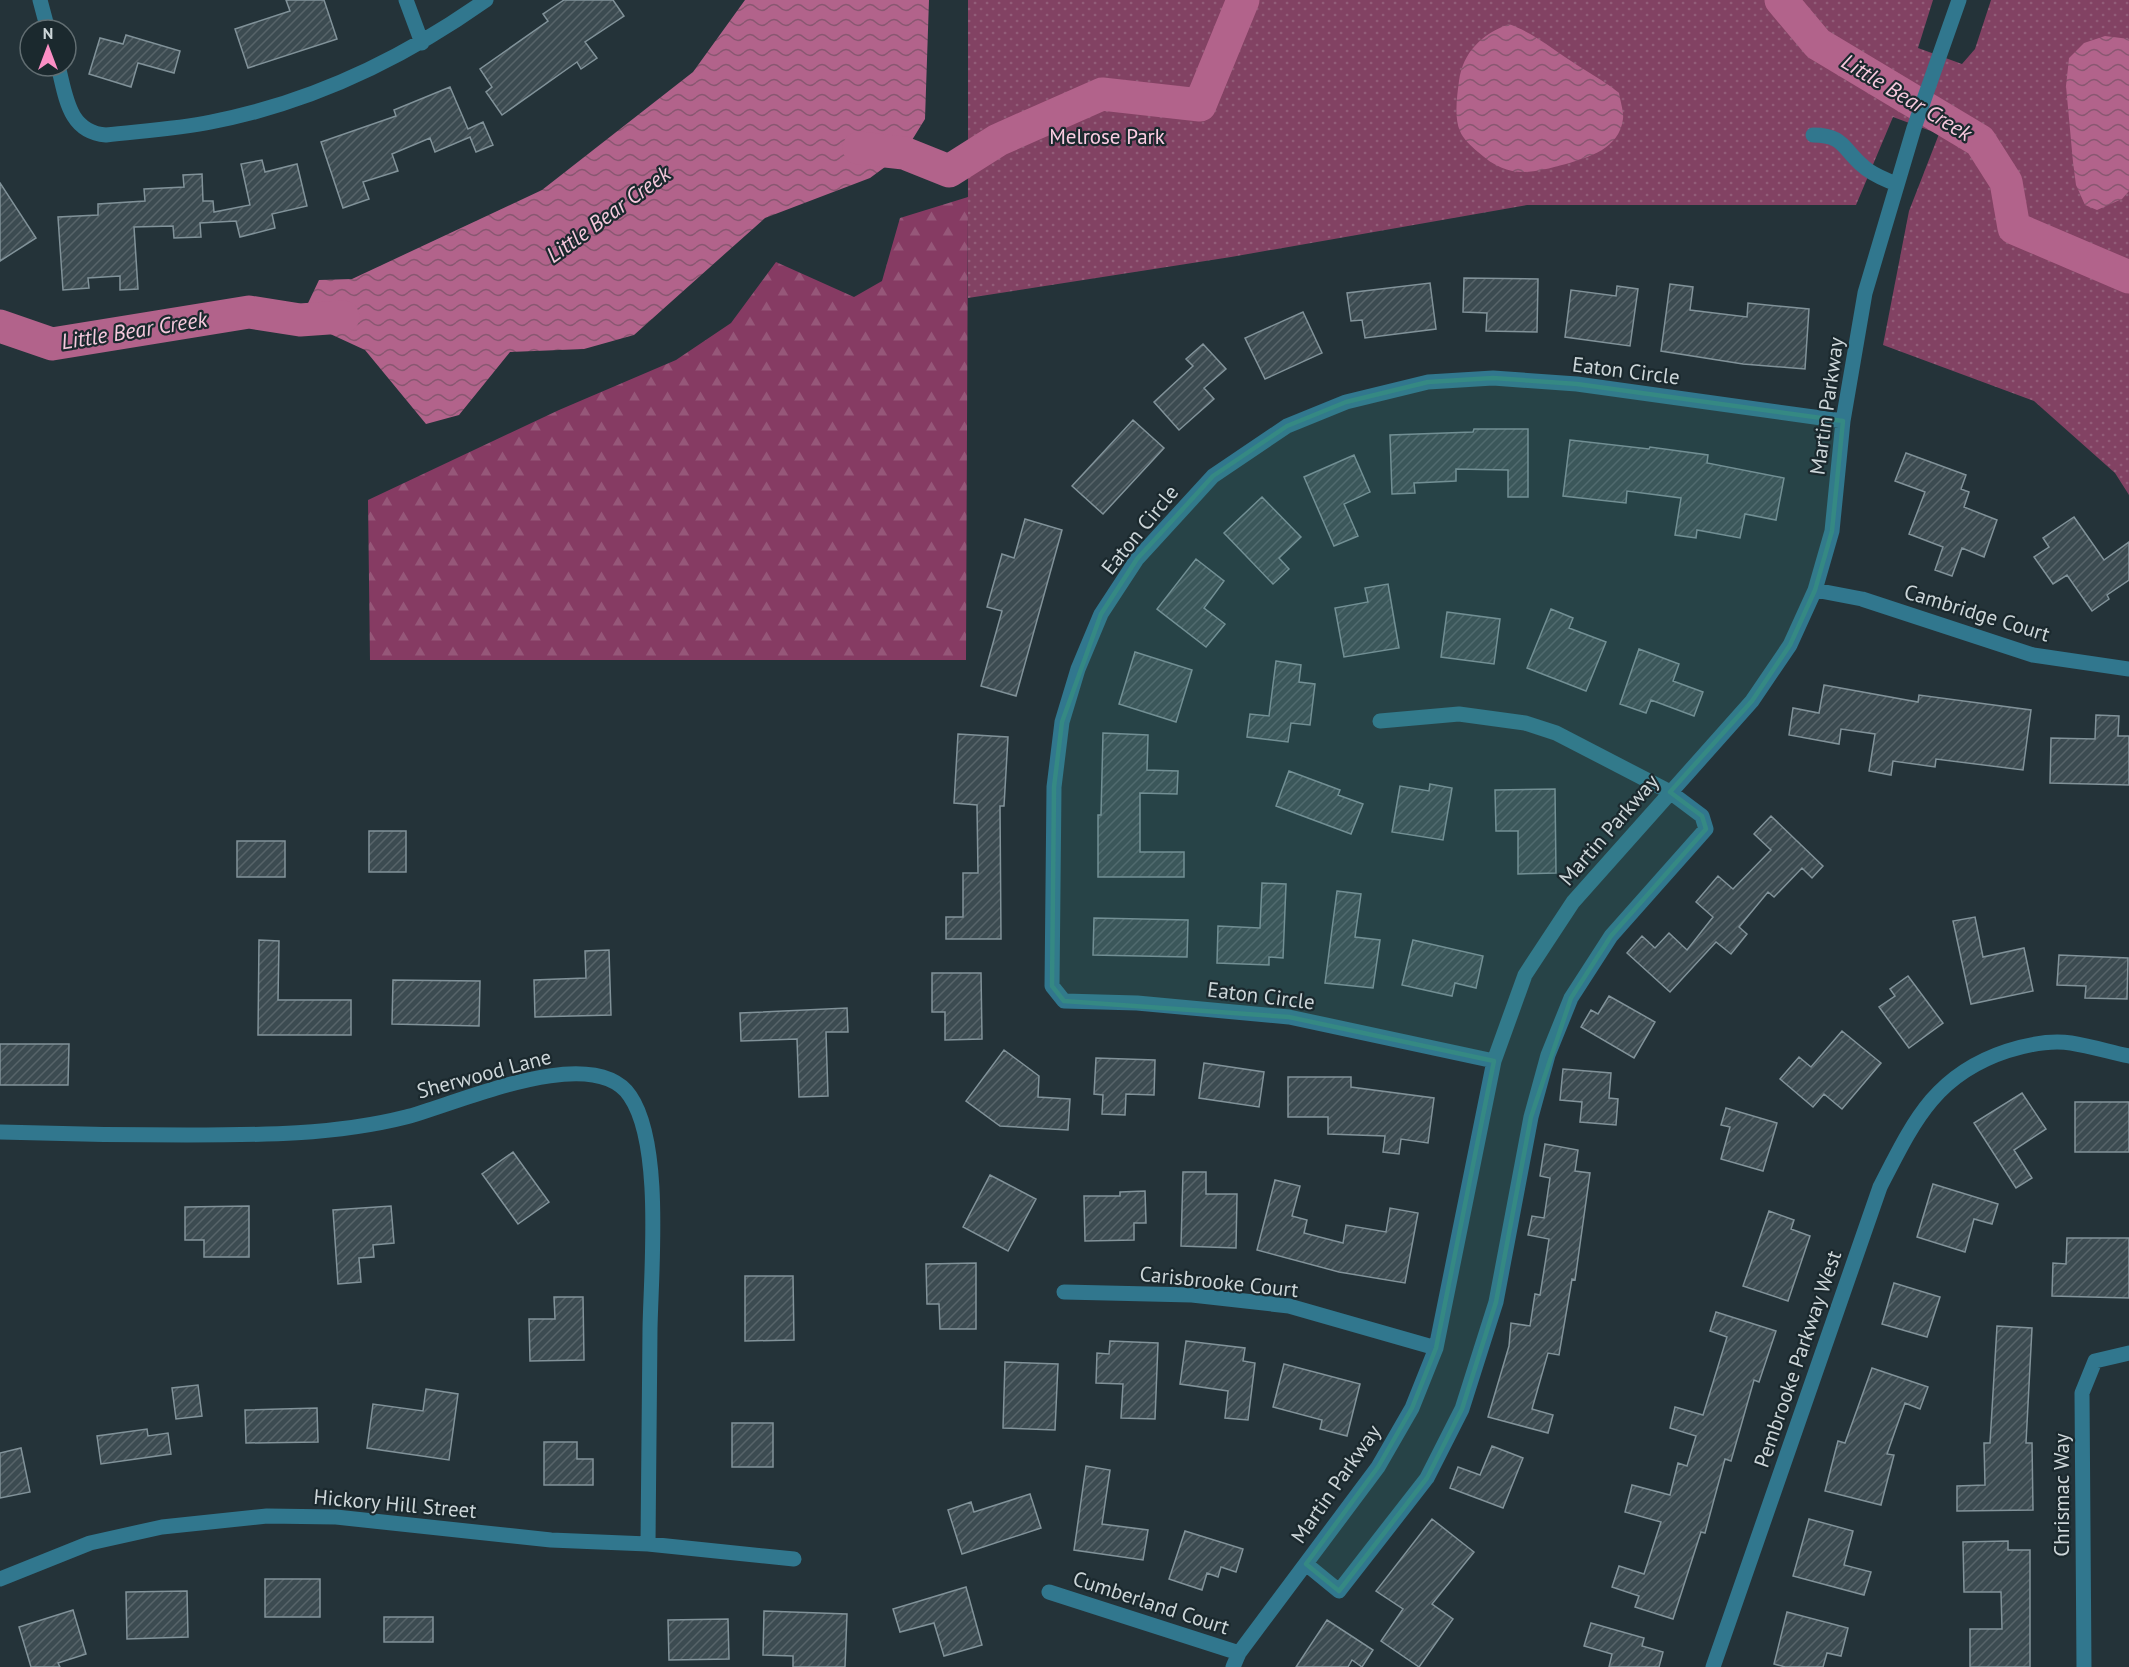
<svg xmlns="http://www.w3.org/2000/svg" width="2129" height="1667" viewBox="0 0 2129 1667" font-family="'PT Sans',sans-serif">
  <defs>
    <pattern id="forest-firs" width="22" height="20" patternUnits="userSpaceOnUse" patternTransform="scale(1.5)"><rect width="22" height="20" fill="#863b63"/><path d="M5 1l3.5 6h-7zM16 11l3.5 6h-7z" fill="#965779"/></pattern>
    <pattern id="park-dots" width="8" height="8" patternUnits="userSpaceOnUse" patternTransform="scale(1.5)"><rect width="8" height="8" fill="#824263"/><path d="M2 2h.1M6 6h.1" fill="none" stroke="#925d79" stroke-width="1.8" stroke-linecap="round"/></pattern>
    <pattern id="water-waves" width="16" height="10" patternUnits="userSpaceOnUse" patternTransform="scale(1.5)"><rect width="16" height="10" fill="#b2638b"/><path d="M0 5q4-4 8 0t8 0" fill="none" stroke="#895771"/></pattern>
    <pattern id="building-hatch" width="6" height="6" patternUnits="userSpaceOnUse" patternTransform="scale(1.5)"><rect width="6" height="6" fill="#3c4b51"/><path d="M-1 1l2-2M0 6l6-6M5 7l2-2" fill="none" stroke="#576469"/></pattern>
  </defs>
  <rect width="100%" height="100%" fill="#243339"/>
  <!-- forest -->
  <path fill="url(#forest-firs)" d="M968 197 966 660H370L368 500 559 410 676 360 731 323 776 262 854 297 882 281 900 218Z"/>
  <!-- park -->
  <path fill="url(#park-dots)" d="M968 0H1933L1918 48 1962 64 1975 49 1991 0H2129V495L2115 473 2034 401 1883 345 1909 211 1939 134 1893 117 1856 205H1527L1231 257 968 298Z"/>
  <!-- water -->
  <path fill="url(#water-waves)" d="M745 0H929L925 119 904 153 870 178 765 218 634 335 584 349 510 352 459 415 426 424 365 350 300 320 319 280 352 279 542 190 693 72Z
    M1509 24C1533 33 1550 47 1571 61 1587 72 1603 80 1619 93 1620 100 1624 112 1623 119 1619 149 1589 157 1566 164 1529 174 1508 179 1478 152 1471 146 1463 139 1460 131 1454 118 1457 96 1459 81 1463 52 1482 34 1509 24Z
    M2105 36 2129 39V191L2122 199 2097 210 2085 205 2076 185 2073 162 2066 86 2069 58 2084 43Z"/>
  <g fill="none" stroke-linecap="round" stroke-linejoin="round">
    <!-- river -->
    <path stroke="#b2638b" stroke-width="33" d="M1781 0 1818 44 1980 141 2006 182 2014 228 2129 277
      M859 148 904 153 949 171 998 140 1102 94 1200 105 1243 0
      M0 326 52 344 249 312 300 320 343 317"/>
  </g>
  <!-- building -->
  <path fill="url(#building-hatch)" stroke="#819299" stroke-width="1.5" d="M286 0H324L337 39 248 68 235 29 290 11Z
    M564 0H613L624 16 585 42 597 58 581 69 577 62 502 115 486 92 492 87 480 69 548 21 543 14Z
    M126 35 180 51 174 73 138 63 131 87 89 74 100 38 123 44Z
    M450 87 468 129 483 122 493 145 476 152 470 137 435 152 430 138 392 154 398 171 363 182 369 199 343 208 321 142 396 116 394 110Z
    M262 160 265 172 297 164 307 206 272 214 275 228 240 237 236 221 200 223 201 237 174 238 173 226 134 227 138 289 120 290V276L88 278 89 288 63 290 58 217 98 215V204L145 201 144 189 184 187 183 175 202 174 203 201H213L214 212 250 205 241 164Z
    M0 183 36 238 0 261Z
    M1464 278 1538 279 1537 332 1486 331 1487 313 1463 312Z
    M1430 283 1436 329 1365 338 1362 320 1351 321 1347 293Z
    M1670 284 1693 287 1690 310 1747 317 1748 303 1809 309 1805 369 1743 364 1661 351Z
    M1617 286 1638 289 1630 346 1565 337 1571 290 1616 296Z
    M1303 312 1322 353 1265 379 1245 338Z
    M1203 344 1226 369 1204 388 1214 399 1179 430 1154 402 1193 366 1186 359Z
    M1133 420 1164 448 1103 514 1072 486Z
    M1474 429H1528V497H1508V470L1456 469V481L1414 483 1415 493 1392 494 1390 435 1473 432Z
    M1570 440 1649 449 1650 447 1708 455 1707 463 1784 478 1776 520 1745 514 1740 538 1697 530 1696 538 1675 535 1681 498 1627 491 1626 503 1563 496Z
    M1906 453 1966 475 1961 489 1969 492 1964 507 1997 520 1984 557 1962 548 1952 576 1935 570 1943 547 1909 534 1925 492 1895 481Z
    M1354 455 1370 492 1344 504 1358 536 1334 546 1304 477Z
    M1262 497 1301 537 1279 558 1289 569 1273 584 1224 533Z
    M2074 517 2104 560 2129 542V580L2107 595 2109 599 2092 611 2067 575 2053 584 2034 557 2049 547 2043 538Z
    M1025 519 1062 530 1016 696 981 686 1002 611 987 607 1002 554 1014 558Z
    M1196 559 1224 581 1204 608 1225 624 1206 647 1157 609Z
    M1388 584 1399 648 1344 657 1335 608 1368 602 1365 588Z
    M1551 609 1573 618 1569 628 1606 642 1586 691 1527 668Z
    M1447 612 1500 619 1494 664 1441 657Z
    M1639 649 1679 664 1673 681 1703 692 1694 716 1651 700 1646 713 1620 704Z
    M1135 652 1192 670 1176 722 1119 704Z
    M1276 661 1301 665 1299 682 1315 684 1310 725 1291 723 1288 742 1247 737 1250 714 1269 716Z
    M1824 685 1918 702 1919 695 2031 710 2023 770 1936 759 1935 767 1893 761 1891 775 1869 771 1875 734 1841 729 1839 744 1789 735 1793 708 1819 713Z
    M2096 715 2119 716 2118 736H2129V785L2050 783 2051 738 2095 739Z
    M1103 733 1148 735 1147 770 1178 771 1177 794 1140 793V852H1184V877H1098V815H1101Z
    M958 734 1008 737 1004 806H1000L1001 939H946V917H963V873H978L977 805 954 803Z
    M1289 771 1340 790 1338 795 1363 804 1351 834 1276 806Z
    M1430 784 1452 788 1443 840 1392 832 1400 786 1429 791Z
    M1555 789 1556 873 1518 874V831H1496L1495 790Z
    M1771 816 1823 866 1812 878 1802 868 1774 897 1768 892 1739 927 1747 934 1731 954 1716 942 1670 992 1627 953 1642 936 1655 948 1669 933 1687 950 1713 917 1696 902 1718 876 1733 889 1771 850 1754 834Z
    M369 831H406V872H369Z
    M237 841H285V877H237Z
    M1262 883 1286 884 1283 958 1269 957V965L1217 963 1218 926 1260 928Z
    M1337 891 1361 894 1355 937 1380 940 1373 988 1325 983Z
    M1975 917 1983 957 2024 948 2033 991 1971 1004 1953 921Z
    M1094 918 1188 920 1187 957 1093 955Z
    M259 940 279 941 278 1000H351V1035H258Z
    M1413 940 1483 956 1476 988 1455 983 1452 996 1402 985Z
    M609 950 611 1015 535 1017 534 980 586 978 585 951Z
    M2059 955 2128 958 2127 999 2085 998 2086 986 2057 985Z
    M932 973H981L982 1039 945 1040V1012H932Z
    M1908 976 1943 1023 1909 1048 1879 1007 1895 996 1890 989Z
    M393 980 480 981 479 1026 392 1024Z
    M1609 996 1655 1022 1634 1058 1581 1027 1591 1010 1598 1014Z
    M847 1008 848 1032H826L828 1096 799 1097 797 1039 741 1041 740 1013Z
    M1842 1031 1881 1063 1842 1109 1824 1094 1813 1107 1780 1079 1799 1057 1811 1067Z
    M0 1044H69L68 1085H0Z
    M1004 1050 1039 1076 1038 1097 1070 1099 1068 1130 1000 1126 966 1101Z
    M1096 1058 1155 1060 1154 1095 1126 1094 1125 1115 1102 1114 1103 1095 1094 1094Z
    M1204 1063 1264 1072 1259 1107 1199 1098Z
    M1563 1069 1611 1073 1609 1098 1618 1099 1616 1125 1580 1122 1582 1102 1560 1100Z
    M1288 1077H1351V1087L1434 1098 1428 1143 1401 1139 1399 1154 1383 1152 1385 1136 1328 1134V1117H1288Z
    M2022 1093 2046 1129 2014 1150 2032 1178 2016 1188 1974 1123Z
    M2075 1102H2129V1152H2075Z
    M1726 1108 1777 1123 1763 1171 1721 1159 1730 1127 1721 1125Z
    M1545 1144 1578 1150 1575 1171 1590 1173 1575 1280 1572 1279 1559 1355 1548 1353 1532 1409 1553 1415 1548 1433 1488 1417 1509 1346 1511 1323 1530 1326 1535 1294 1540 1295 1549 1239 1528 1235 1532 1216 1544 1218 1550 1178 1540 1176Z
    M513 1152 549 1202 518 1224 482 1174Z
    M1183 1172H1206V1194H1237L1236 1248 1181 1246Z
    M990 1175 1036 1199 1008 1251 963 1227Z
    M1275 1180 1300 1186 1292 1216 1307 1220 1304 1233 1343 1243 1346 1225 1386 1232 1390 1208 1418 1213 1405 1283 1339 1272 1257 1250Z
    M1933 1184 1998 1204 1992 1224 1974 1219 1965 1252 1917 1237Z
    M1145 1191 1146 1223H1134V1240L1085 1241 1084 1196H1120V1192Z
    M249 1206V1257H204V1240H185V1207Z
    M391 1206 394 1243 373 1245 374 1257 359 1258 361 1282 338 1284 333 1210Z
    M1769 1211 1794 1220 1791 1229 1810 1236 1788 1301 1743 1286Z
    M2067 1238H2129V1298L2052 1296 2053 1263 2066 1264Z
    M976 1263V1329H940L939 1304H927L926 1264Z
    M745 1276H793L794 1340 745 1341Z
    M1894 1283 1940 1297 1927 1337 1882 1324Z
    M554 1297H583L584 1360 530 1361 529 1319H555Z
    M1716 1312 1776 1331 1759 1382 1754 1380 1731 1461 1725 1459 1705 1533 1701 1532 1673 1619 1635 1607 1639 1596 1612 1587 1619 1566 1644 1574 1661 1522 1625 1512 1632 1485 1670 1495 1678 1463 1687 1466 1696 1436 1670 1428 1675 1407 1703 1415 1727 1337 1710 1331Z
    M1997 1326 2032 1328 2026 1443H2032L2033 1510 1957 1511V1486L1985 1485 1984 1443H1990Z
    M1110 1341 1158 1343 1155 1419 1121 1418 1123 1384 1096 1383 1097 1353 1109 1354Z
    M1186 1341 1245 1348 1243 1361 1255 1363 1248 1420 1225 1418 1228 1391 1180 1384Z
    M1005 1362 1058 1364 1055 1430 1003 1428Z
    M1284 1364 1360 1384 1347 1436 1320 1429 1322 1420 1273 1407Z
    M1872 1368 1928 1387 1920 1409 1905 1403 1887 1454 1894 1455 1881 1505 1825 1491 1838 1441 1845 1443Z
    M198 1385 202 1416 176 1419 172 1388Z
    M426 1389 458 1394 449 1460 367 1448 373 1404 423 1411Z
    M317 1408 318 1442 246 1443 245 1410Z
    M732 1423H773V1467H732Z
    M147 1429 148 1436 168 1433 171 1454 101 1464 97 1436Z
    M544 1442H577V1459H593V1485H544Z
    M1492 1446 1523 1458 1503 1508 1450 1488 1458 1467 1480 1475Z
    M21 1448 30 1492 0 1498V1453Z
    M1086 1466 1110 1470 1102 1524 1148 1530 1143 1560 1074 1550Z
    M1030 1494 1041 1528 962 1554 948 1510 971 1502 974 1512Z
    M1432 1519 1474 1552 1432 1604 1453 1619 1419 1667 1381 1641 1403 1609 1376 1591Z
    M1809 1519 1853 1531 1844 1565 1871 1572 1864 1595 1793 1576Z
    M1185 1531 1243 1549 1236 1572 1221 1567 1218 1577 1207 1573 1202 1590 1169 1579Z
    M2008 1541V1550H2030V1667H1970V1629H2002L2001 1592H1964L1963 1542Z
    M265 1579H320V1617H265Z
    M966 1587 982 1645 944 1656 934 1623 900 1632 893 1609Z
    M187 1591 188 1637 127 1639 126 1592Z
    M73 1610 86 1654 58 1663 60 1667H31L19 1627Z
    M764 1611 847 1614 845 1667H793V1656L763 1655Z
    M1787 1612 1848 1628 1841 1656 1827 1653 1823 1667H1785L1774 1664Z
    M384 1617H433V1642H384Z
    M728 1619 729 1659 669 1660 668 1620Z
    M1327 1620 1373 1650 1362 1667 1352 1660 1348 1667H1296Z
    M1591 1623 1644 1638 1642 1646 1663 1652 1659 1667H1609L1612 1654 1584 1646Z"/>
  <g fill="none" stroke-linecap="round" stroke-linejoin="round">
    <!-- minor -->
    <path stroke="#31778e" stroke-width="15" d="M40 0 48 30
      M406 0 422 43
      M58 66C66 96 68 132 106 135 141 131 177 129 211 122 310 103 404 58 486 0
      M1813 135C1844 135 1843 149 1863 166 1872 175 1885 179 1896 184
      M1815 590 1862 599 2033 655 2129 669
      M1494 1061 1289 1017 1137 1003 1064 1001 1052 986 1054 787 1062 722 1078 669 1101 614 1137 559 1213 476 1287 426 1346 402 1428 382 1493 378 1577 384 1843 421
      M0 1132C62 1134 125 1135 187 1135 260 1135 335 1135 406 1117 457 1104 593 1041 630 1096 663 1144 651 1270 650 1329 650 1401 649 1473 648 1544
      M1064 1292 1192 1295 1289 1306 1436 1348
      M1306 1564 1339 1591 1427 1478 1462 1409 1496 1302 1531 1117 1548 1055 1571 998 1611 936 1706 829 1702 816 1670 792 1556 733 1525 723 1459 714 1380 721
      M0 1579 90 1543 162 1527 267 1516 336 1517 551 1540 648 1544 794 1559
      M1049 1592 1239 1653
      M1233 1667 1239 1653 1378 1467 1412 1408 1436 1348 1494 1061 1525 975 1573 902 1752 701 1790 645 1815 590 1832 531 1843 421 1865 293 1914 128 1959 0
      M1713 1667 1880 1187C1913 1123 1934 1075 2007 1051 2026 1045 2051 1040 2071 1043 2090 1046 2110 1052 2129 1056
      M2084 1667 2082 1393 2095 1361 2129 1353"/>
  </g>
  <!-- marked area -->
  <path fill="#358983" fill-opacity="0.2" stroke="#358983" stroke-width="4.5" stroke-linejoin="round" d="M1493 378 1577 384 1843 421 1832 531 1815 590 1790 645 1752 701 1670 792 1702 816 1706 829 1611 936 1571 998 1531 1117 1496 1302 1462 1409 1427 1478 1339 1591 1306 1564 1378 1467 1412 1408 1436 1348 1494 1061 1289 1017 1064 1001 1052 986 1054 787 1062 722 1101 614 1137 559 1213 476 1287 426 1346 402 1428 382Z"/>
  <g text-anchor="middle" stroke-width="4.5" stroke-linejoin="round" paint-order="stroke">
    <!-- park labels -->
    <g font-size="21" fill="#fbcde2" stroke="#1b292e">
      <text x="1107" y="144">Melrose Park</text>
    </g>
    <!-- street labels -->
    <g font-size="21" fill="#cdd6d9" stroke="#1b292e">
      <text transform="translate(1626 371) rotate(7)" y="7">Eaton Circle</text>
      <text transform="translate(1827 406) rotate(-82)" y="7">Martin Parkway</text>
      <text transform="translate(1140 530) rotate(-51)" y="7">Eaton Circle</text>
      <text transform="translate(1977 613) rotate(17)" y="7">Cambridge Court</text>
      <text transform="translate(1609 830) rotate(-49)" y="7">Martin Parkway</text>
      <text transform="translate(1261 996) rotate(7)" y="7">Eaton Circle</text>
      <text transform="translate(484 1074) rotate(-15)" y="7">Sherwood Lane</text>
      <text transform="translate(1219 1282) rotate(6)" y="7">Carisbrooke Court</text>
      <text transform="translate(1798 1359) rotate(-71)" y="7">Pembrooke Parkway West</text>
      <text transform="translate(1336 1484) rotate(-55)" y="7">Martin Parkway</text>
      <text transform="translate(2062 1495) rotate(-90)" y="7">Chrismac Way</text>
      <text transform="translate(395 1504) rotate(5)" y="7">Hickory Hill Street</text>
      <text transform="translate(1151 1603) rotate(18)" y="7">Cumberland Court</text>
    </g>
    <!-- water labels -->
    <g font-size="22" font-style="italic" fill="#f7cade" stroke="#1b292e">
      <text transform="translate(1907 97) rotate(31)" y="8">Little Bear Creek</text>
      <text transform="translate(608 214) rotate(-36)" y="8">Little Bear Creek</text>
      <text transform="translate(134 330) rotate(-9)" y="8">Little Bear Creek</text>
    </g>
  </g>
  <!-- north arrow -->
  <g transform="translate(48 48)"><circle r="28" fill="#1b292e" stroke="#626e72" stroke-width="1.5"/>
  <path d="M0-4.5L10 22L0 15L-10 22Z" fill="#fb8fc5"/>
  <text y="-9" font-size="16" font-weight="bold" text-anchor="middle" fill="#cdd6d9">N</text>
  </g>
</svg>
